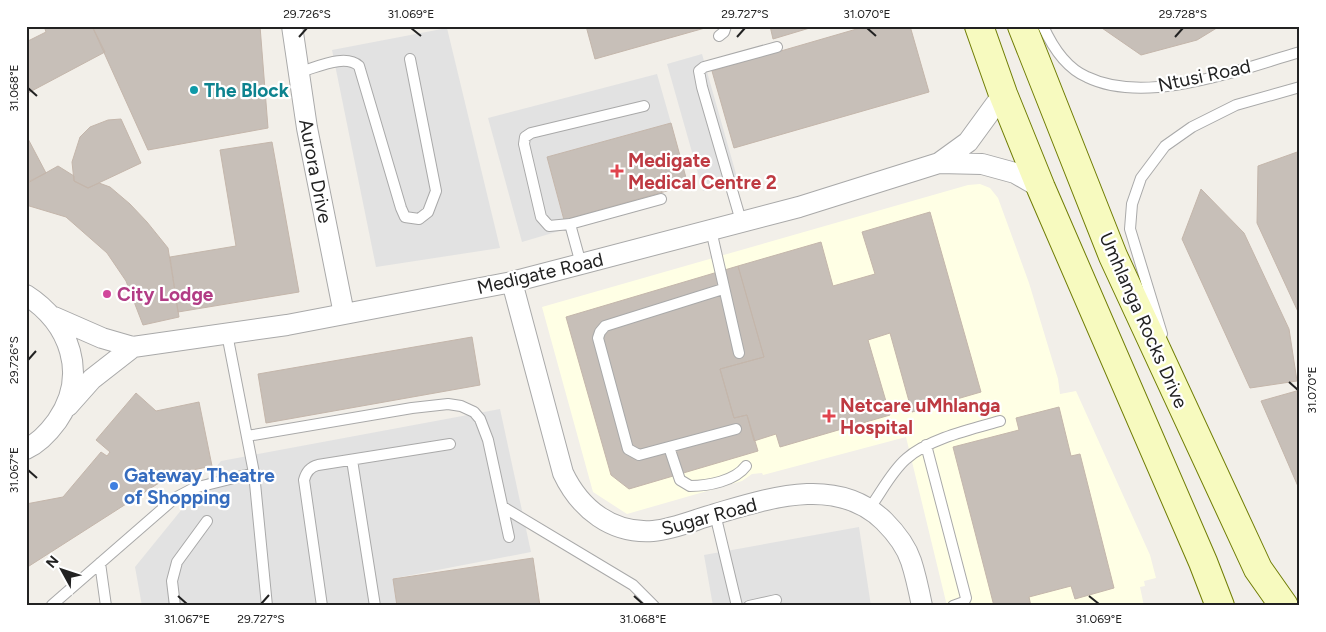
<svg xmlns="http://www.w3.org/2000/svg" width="1326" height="632" viewBox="0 0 1326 632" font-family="Figtree,sans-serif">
  <rect width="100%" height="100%" fill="#f2efe9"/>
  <!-- education -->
  <path fill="#ffffe5" d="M980 184 990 188 998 198 1029 283 1058 379 1060 394 1076 391 1150 555 1156 578 1144 581 1145 586 1140 587 1144 606H947L906 437 763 475 762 473 752 474 742 481 627 514 593 492 542 307 968 185Z"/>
  <!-- parking -->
  <path fill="#e2e2e2" d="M447 28 500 248 376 267 332 50Z
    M702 54 738 181 703 191 667 64Z
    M657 74 671 123 547 157 566 229 522 242 488 118Z
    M500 409 531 552 396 578 398 606H142L135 567 221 461Z
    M859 527 871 606H713L704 555Z"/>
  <!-- building -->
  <path fill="#c7bfb8" stroke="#c4b6ab" d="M92 26H260L268 128 148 150Z
    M92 26 105 52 26 94V42L46 32 44 26Z
    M586 26H712L595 59Z
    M770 26H813V27L773 39Z
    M867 26H910L929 92 734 148 712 71Z
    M1099 26H1220L1197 40 1141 55Z
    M121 119 141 163 88 188 74 181 72 162 80 137 90 127 108 120Z
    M671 123 688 185 564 220 547 157Z
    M26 135 46 173 26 183Z
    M272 142 299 292 178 312 170 257 236 246 220 150Z
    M1300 151V316L1257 223 1258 166Z
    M58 166 74 176V181L88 188 99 183 110 187 130 204 147 222 168 248 179 317 143 325 126 281 107 253 66 217 26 205V184Z
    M1201 189 1244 233 1289 329 1297 381 1250 388 1182 239Z
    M930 212 981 392 912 412 890 333 868 340 890 415 780 447 776 434 754 441 747 415 734 418 720 369 764 357 738 266 821 242 833 286 875 274 862 232Z
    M738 266 764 357 720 369 734 418 747 415 758 451 629 489 611 475 566 317Z
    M472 337 480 385 266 423 258 374Z
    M1300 390V491L1261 401Z
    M136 393 156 411 199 402 212 466 173 474 26 568V504L63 497 101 452 107 456 110 452 96 440Z
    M1059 407 1071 456 1080 454 1114 588 1075 599 1071 586 1029 597 1031 606H994L953 447 1019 430 1016 418Z
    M533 558 540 606H397L393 579Z"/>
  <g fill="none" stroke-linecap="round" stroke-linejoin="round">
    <!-- service casing -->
    <g stroke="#a9a9a9" stroke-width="12">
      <path id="service" d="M1043 26C1052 46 1066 68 1087 77 1147 106 1240 69 1300 52
        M719 36 724 32 726 26
        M299 72C316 68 345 53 359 66L401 208 405 217 419 219 428 212 436 191 410 59
        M644 106 531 133 525 137 524 144 541 217 549 226 570 224 661 199
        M741 221 702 87 699 71 704 67 777 47
        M570 224 581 264
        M711 230 739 353
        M723 289 605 326 600 332 598 338 628 449 639 455 736 429
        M227 334 254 473 267 606
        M1162 334 1130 229 1132 204 1141 178 1165 146 1192 127 1236 105 1300 87
        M247 436 412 408 448 404 461 406 474 412 480 419 488 440 509 537
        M926 445 966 598 964 602 953 606
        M669 447 680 480 690 486C708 486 735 481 746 466
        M352 460 375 606
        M503 507 633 585 654 606
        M869 509C881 493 891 472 906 459 928 439 972 429 1000 421
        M715 514 737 606
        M100 563 106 606
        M52 605 175 498 194 488 254 473
        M175 606 172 581 177 562 207 521
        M322 606 304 480C306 472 310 467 318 465L450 444
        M749 606 776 600"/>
    </g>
    <!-- minor casing -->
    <g stroke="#a9a9a9" stroke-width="22">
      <path id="minor" d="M292 26 307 128 344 314
        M939 163 968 142 1003 94
        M512 282 563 473C580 509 612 534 653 531 674 529 694 520 715 514 770 498 837 475 884 521 896 533 906 546 911 561 916 576 919 591 922 606
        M26 295C70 323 89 375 57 421 49 432 39 443 26 449
        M54 317 102 338 133 347 287 325 512 282 799 207 939 163 982 164 1015 173 1041 188
        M68 406 92 379 133 347"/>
    </g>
    <!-- secondary casing -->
    <g stroke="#707d05" stroke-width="30">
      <path id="secondary" d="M979 26 1003 94 1041 188 1203 562 1220 606
        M1022 26 1113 256 1258 569 1284 606"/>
    </g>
    <!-- service -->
    <use href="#service" stroke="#fff" stroke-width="10"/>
    <!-- minor -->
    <use href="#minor" stroke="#fff" stroke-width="20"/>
    <!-- secondary -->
    <use href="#secondary" stroke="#f7fabf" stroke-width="28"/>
  </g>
  <!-- ticks -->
  <path fill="none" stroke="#222" stroke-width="2" d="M411 28 421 36M867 28 876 36M299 37 307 28M737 37 745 28M1175 37 1183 28M28 88 37 96M28 360 36 351M1289 382 1298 390M28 470 37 478M178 596 187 604M634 596 643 604M1089 596 1099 604M261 604 269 595"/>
  <!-- markers -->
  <circle fill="#0f9aa8" stroke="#fff" stroke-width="2" cx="194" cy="90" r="5"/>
  <g fill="#e0444e" stroke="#fff" stroke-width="2">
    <path d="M614.5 163.5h5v5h5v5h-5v5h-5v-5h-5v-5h5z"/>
    <path d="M826.5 408.5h5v5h5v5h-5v5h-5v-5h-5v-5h5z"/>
  </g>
  <circle fill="#d1479c" stroke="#fff" stroke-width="2" cx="107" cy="294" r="5"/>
  <circle fill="#3f7fe0" stroke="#fff" stroke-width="2" cx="114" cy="486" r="5"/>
  <g text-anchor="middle" stroke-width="4.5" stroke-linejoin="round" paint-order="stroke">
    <!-- street labels -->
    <g font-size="19" fill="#222" stroke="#fff">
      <text transform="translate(1204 75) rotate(-12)" y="7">Ntusi Road</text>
      <text transform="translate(316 171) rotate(79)" y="7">Aurora Drive</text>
      <text transform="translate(540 273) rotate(-13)" y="7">Medigate Road</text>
      <text transform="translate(1144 320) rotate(66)" y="7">Umhlanga Rocks Drive</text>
      <text transform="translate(709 516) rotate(-15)" y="7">Sugar Road</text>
    </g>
    <!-- culture labels -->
    <g font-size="19" font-weight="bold" fill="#0d838f" stroke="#fff" text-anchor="start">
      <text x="204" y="97">The Block</text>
    </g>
    <!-- health labels -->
    <g font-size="19" font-weight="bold" fill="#be3a42" stroke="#fff" text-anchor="start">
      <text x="628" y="167">Medigate<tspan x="628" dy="22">Medical Centre 2</tspan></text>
      <text x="840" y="412">Netcare uMhlanga<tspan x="840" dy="22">Hospital</tspan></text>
    </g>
    <!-- hotel labels -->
    <g font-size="19" font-weight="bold" fill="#b23c85" stroke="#fff" text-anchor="start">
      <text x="117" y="301">City Lodge</text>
    </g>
    <!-- shop labels -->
    <g font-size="19" font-weight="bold" fill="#366cbe" stroke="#fff" text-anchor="start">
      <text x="124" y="482">Gateway Theatre<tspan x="124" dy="22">of Shopping</tspan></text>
    </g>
  </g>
  <!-- border -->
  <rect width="1326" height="632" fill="none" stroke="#ffffff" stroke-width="55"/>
  <!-- north arrow -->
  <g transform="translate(62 570) rotate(310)" stroke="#ffffff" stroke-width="4" paint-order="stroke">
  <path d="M0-4L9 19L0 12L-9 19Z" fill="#222222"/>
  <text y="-8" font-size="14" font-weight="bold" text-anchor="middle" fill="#222222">N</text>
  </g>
  <rect x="28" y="28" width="1270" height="576" fill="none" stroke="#222" stroke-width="2"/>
  <g font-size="12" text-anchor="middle" fill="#222">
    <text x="307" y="18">29.726°S</text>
    <text x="411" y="18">31.069°E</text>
    <text x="745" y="18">29.727°S</text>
    <text x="867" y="18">31.070°E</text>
    <text x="1183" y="18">29.728°S</text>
    <text transform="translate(14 88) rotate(-90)" y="4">31.068°E</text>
    <text transform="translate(14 360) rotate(-90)" y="4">29.726°S</text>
    <text transform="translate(1312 390) rotate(-90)" y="4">31.070°E</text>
    <text transform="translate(14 470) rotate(-90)" y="4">31.067°E</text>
    <text x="187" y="623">31.067°E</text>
    <text x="261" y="623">29.727°S</text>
    <text x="643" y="623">31.068°E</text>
    <text x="1099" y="623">31.069°E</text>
  </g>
</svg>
